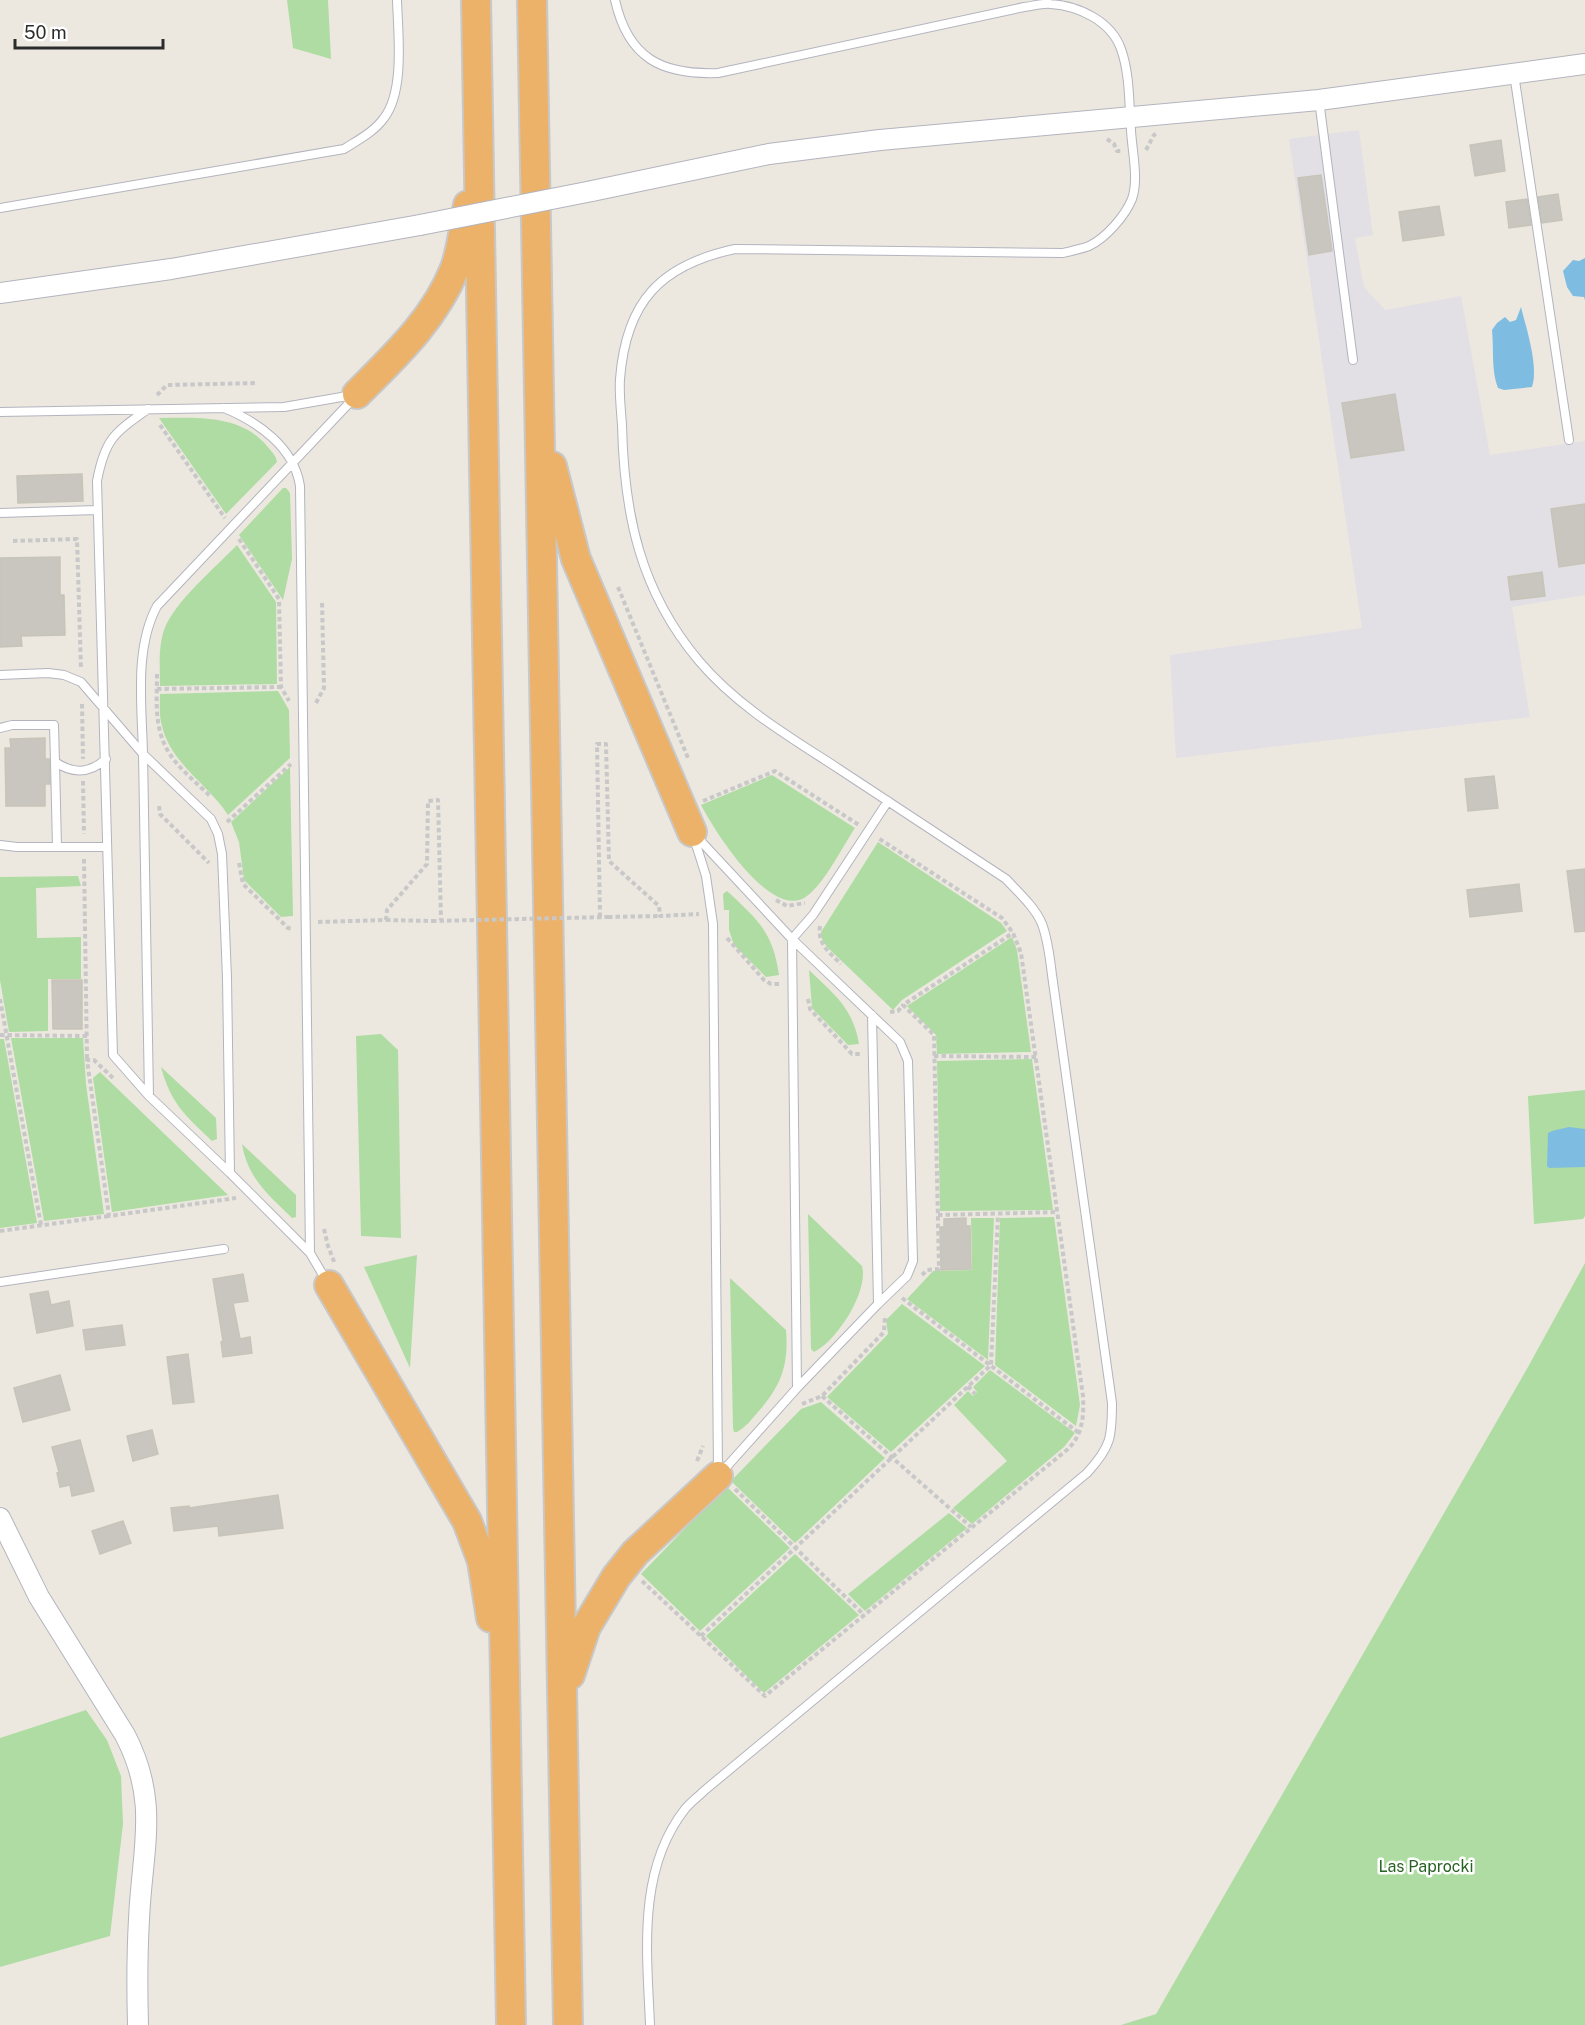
<svg xmlns="http://www.w3.org/2000/svg" width="1585" height="2025" viewBox="0 0 1585 2025" font-family="'Public Sans',sans-serif">
  <rect width="100%" height="100%" fill="#ece8e0"/>
  <!-- industrial -->
  <path fill="#e2dfe5" d="M1359 130 1373 235 1355 238 1364 287 1385 310 1461 296 1490 455 1585 441V595L1512 607 1530 717 1176 758 1170 655 1362 628 1289 139Z"/>
  <!-- green -->
  <path fill="#afdca2" d="M287 0H328L331 59 293 48Z
    M159 418C197 418 240 414 267 446 271 451 276 455 277 462L226 514Z
    M283 488H286L290 493 292 559 283 600 239 535Z
    M237 545 276 602 277 684 160 686C160 668 158 648 164 630 174 602 216 567 237 545Z
    M278 691 289 710 290 758 228 815C208 784 171 764 162 726 159 716 160 705 160 694Z
    M290 767 293 916 281 917 244 880 239 842 231 822Z
    M772 775 855 828C843 846 824 884 807 896 772 923 714 830 701 805Z
    M878 842 1001 923 1007 931 902 1000 893 1010 827 947 822 939 821 932Z
    M78 876 81 886 36 888 37 938 81 937V979H48V1031L9 1032 0 980V877Z
    M727 891C758 920 773 932 779 975L766 977 734 945 729 930V910H724L723 894Z
    M1012 937 1017 950 1031 1052 937 1054 936 1035 907 1006Z
    M809 970C834 994 853 1008 859 1044L848 1045 812 1008Z
    M381 1034 398 1050 401 1238 361 1236 356 1036Z
    M11 1038H83L86 1084 104 1214 44 1221Z
    M0 1039H4L37 1223 0 1228Z
    M1032 1059 1053 1210 940 1211 937 1061Z
    M161 1067 216 1118 217 1139 212 1141C185 1115 171 1104 161 1067Z
    M100 1072 228 1195 112 1212 93 1078Z
    M1585 1090V1216L1583 1219 1534 1224 1528 1096Z
    M242 1144 296 1195V1217L292 1218C268 1194 248 1179 242 1144Z
    M808 1214 862 1266C869 1292 836 1342 814 1352L811 1349Z
    M1054 1217 1080 1405 1076 1426 995 1365 1000 1218Z
    M971 1218H994L988 1360 907 1299 933 1271 972 1270Z
    M417 1255 410 1368 364 1267Z
    M1585 1263V2025H1121L1156 2014 1528 1367Z
    M730 1278 786 1330C789 1365 781 1386 758 1412 751 1420 746 1427 737 1432H734L733 1428Z
    M902 1304 985 1366 891 1452 827 1397 888 1334 886 1320Z
    M990 1370 1075 1433 1064 1447 972 1524 953 1508 1007 1461 954 1405 968 1391 973 1396 977 1392 973 1387Z
    M821 1402 885 1458 795 1543 731 1481 801 1409Z
    M726 1486 790 1548 700 1631 641 1574Z
    M949 1513 967 1528 865 1611 848 1594Z
    M795 1554 859 1615 764 1693 706 1636Z
    M86 1710 107 1740 121 1776 123 1824 110 1936 0 1967V1738Z"/>
  <!-- water -->
  <path fill="#7fbce2" d="M1585 258V300L1584 297 1573 296 1567 287 1563 271 1573 260 1579 261Z
    M1521 307C1526 328 1539 366 1532 387L1504 390 1498 388C1491 370 1494 350 1492 330L1497 323 1505 317 1510 322 1516 320Z
    M1569 1127 1585 1129V1167L1549 1168 1547 1166 1548 1133 1552 1131Z"/>
  <!-- building -->
  <path fill="#c8c6be" stroke="#c7c4b9" stroke-width="1.5" d="M1501 140 1505 171 1475 176 1470 145Z
    M1321 175 1332 251 1309 255 1298 178Z
    M1558 194 1562 220 1542 223 1538 197Z
    M1527 199 1531 225 1509 228 1506 202Z
    M1439 206 1444 235 1403 241 1399 212Z
    M1395 394 1404 450 1351 458 1342 403Z
    M82 474 83 501 18 503 17 476Z
    M1585 504V563L1559 567 1551 509Z
    M60 557V595H64L65 635 21 636 22 646 0 647V558Z
    M1542 572 1545 596 1511 600 1508 577Z
    M45 738V759H49L50 784H45V806H6L5 748H11L10 739Z
    M1494 776 1498 808 1468 811 1465 779Z
    M1585 869V931L1575 932 1567 871Z
    M1519 884 1522 911 1470 917 1467 890Z
    M52 980H82V1029H53Z
    M966 1218V1226H970L971 1269 941 1270 940 1227H944V1219Z
    M243 1274 248 1301 233 1303 240 1339 250 1337 252 1353 223 1357 221 1342 223 1341 213 1279Z
    M48 1291 51 1305 69 1301 73 1326 37 1333 30 1294Z
    M122 1325 125 1345 86 1350 83 1330Z
    M188 1354 194 1402 173 1404 167 1357Z
    M60 1375 70 1410 23 1422 14 1388Z
    M152 1430 158 1454 133 1461 127 1436Z
    M80 1440 94 1491 72 1496 70 1485 60 1487 57 1473 59 1472 52 1447Z
    M278 1495 283 1528 219 1536 218 1526 174 1531 171 1508 189 1506V1508Z
    M123 1521 131 1543 100 1554 92 1531Z"/>
  <g fill="none" stroke-linecap="round" stroke-linejoin="round">
    <!-- service casing -->
    <g stroke="#b3b4be" stroke-width="10">
      <path id="service" d="M615 0C628 58 661 75 718 73L1024 7C1033 6 1042 3 1051 4 1079 6 1111 21 1121 49 1130 74 1129 104 1131 130 1132 151 1139 179 1132 199 1125 216 1106 238 1089 246 1081 249 1071 251 1063 253L735 249C660 265 626 302 620 379 619 394 621 410 622 425 624 514 640 591 699 661 738 707 790 737 839 769 895 806 950 842 1006 879 1018 892 1035 907 1042 924 1048 940 1050 958 1052 975L1112 1403C1112 1437 1111 1447 1087 1473L705 1790C699 1796 691 1802 685 1809 637 1870 647 1952 650 2025
        M1514 74 1569 440
        M1319 100 1353 360
        M0 208 344 149C358 140 374 132 384 118 405 91 398 33 397 0
        M224 408C258 422 294 447 300 486L310 1253
        M148 409C114 433 105 439 97 481L113 1055 149 1096 230 1173
        M0 412 284 407 353 395
        M0 513 97 510
        M0 675 48 673 64 675 81 682 143 754 149 1096
        M0 728 12 725H54L55 762C73 774 89 774 106 759
        M55 762 57 847
        M696 836 792 939 900 1042 908 1061 913 1261 907 1276 878 1304 797 1388 721 1473
        M694 838 706 876 713 924 718 1471
        M0 845 17 847H107
        M872 1015 878 1304
        M326 1280 310 1253 230 1173 227 978 222 854 218 834 211 819 143 754C142 706 134 649 157 606L354 398
        M0 1282 224 1249
        M797 1388 792 939 813 915 888 801"/>
    </g>
    <!-- tertiary casing -->
    <g stroke="#b3b4be" stroke-width="22">
      <path id="tertiary" d="M592 191 769 154 880 140 1319 100 1585 64
        M0 293 171 269 420 225
        M0 1518 39 1597 125 1735C160 1802 142 1849 139 1919 137 1955 137 1990 138 2025"/>
    </g>
    <!-- motorway casing -->
    <g stroke="#c8c8c8" stroke-width="32">
      <path id="motorway" d="M476 0 511 2025
        M532 0 568 2025
        M357 394C395 356 435 319 455 268 462 249 464 225 468 205
        M552 466 576 559 692 832
        M329 1285 467 1521 482 1561 491 1618
        M570 1675 586 1627 616 1577 635 1553 718 1476"/>
    </g>
    <!-- path -->
    <path stroke="#c8c8c8" stroke-width="4" stroke-dasharray="4.5 3" stroke-linecap="butt" d="M1107 139 1114 144 1117 151H1121
      M1146 150 1154 135 1156 134
      M157 395 167 385 257 383
      M160 425 225 518
      M239 539 279 599 281 687 289 701
      M13 541 77 539 81 669
      M618 587 688 758
      M157 674C157 694 155 716 161 735 168 761 193 779 211 797
      M157 689 281 687
      M316 703 324 688 322 601
      M82 704 83 759
      M83 781 84 834
      M703 801 775 771 859 825
      M159 806 160 814 209 863
      M227 822 291 764
      M84 859 87 1060
      M239 863 243 884 288 928 293 929
      M776 900 787 906 805 903
      M600 917 597 744H606L609 861 659 906 660 916 699 914
      M608 917 660 916
      M386 920 432 921
      M318 922 386 920 387 910 427 864 428 801 438 800 441 920
      M820 926C817 944 830 953 841 964
      M727 938 764 980 771 984H781
      M0 999 41 1225
      M808 999 810 1009 852 1054H862
      M890 1012 898 1011 903 1005
      M0 1035 87 1036
      M934 1056 1036 1057
      M113 1078 94 1060H87L109 1216 236 1198
      M938 1215 1058 1212
      M324 1229 328 1246 335 1264
      M0 1231 109 1216
      M922 1275 927 1270 939 1269 934 1035 903 1005 1013 933
      M902 1298 1079 1433
      M968 1386 975 1394
      M822 1396 971 1527
      M802 1404 822 1396 884 1332 885 1316
      M697 1461 703 1446
      M735 1489 864 1615
      M642 1581 765 1696 1068 1449C1083 1434 1084 1416 1083 1396L1021 953 1013 933 1002 918 878 838
      M701 1636 991 1365 998 1215"/>
    <!-- service -->
    <use href="#service" stroke="#fff" stroke-width="8"/>
    <!-- tertiary -->
    <use href="#tertiary" stroke="#fff" stroke-width="20"/>
    <!-- motorway -->
    <use href="#motorway" stroke="#edb26a" stroke-width="28"/>
    <!-- tertiary-bridge casing -->
    <g stroke="#b3b4be" stroke-width="22" stroke-linecap="butt">
      <path id="tertiary-bridge" d="M420 225 592 191"/>
    </g>
    <!-- path-bridge -->
    <path stroke="#c8c8c8" stroke-width="4" stroke-dasharray="4.5 3" stroke-linecap="butt" d="M432 921 608 917"/>
    <!-- tertiary-bridge -->
    <use href="#tertiary-bridge" stroke="#fff" stroke-width="20"/>
  </g>
  <g text-anchor="middle" stroke-width="5" stroke-linejoin="round" paint-order="stroke">
    <!-- park labels -->
    <g font-size="16" fill="#286223" stroke="#fff">
      <text x="1426" y="1872">Las Paprocki</text>
    </g>
  </g>
  <!-- scale -->
  <path d="M15 39v9h148v-9" fill="none" stroke="#2c2c2c" stroke-width="3"/>
  <text x="24" y="39" font-size="18" fill="#2c2c2c" stroke="#ffffff" stroke-width="4.5" paint-order="stroke">50 m</text>
</svg>
